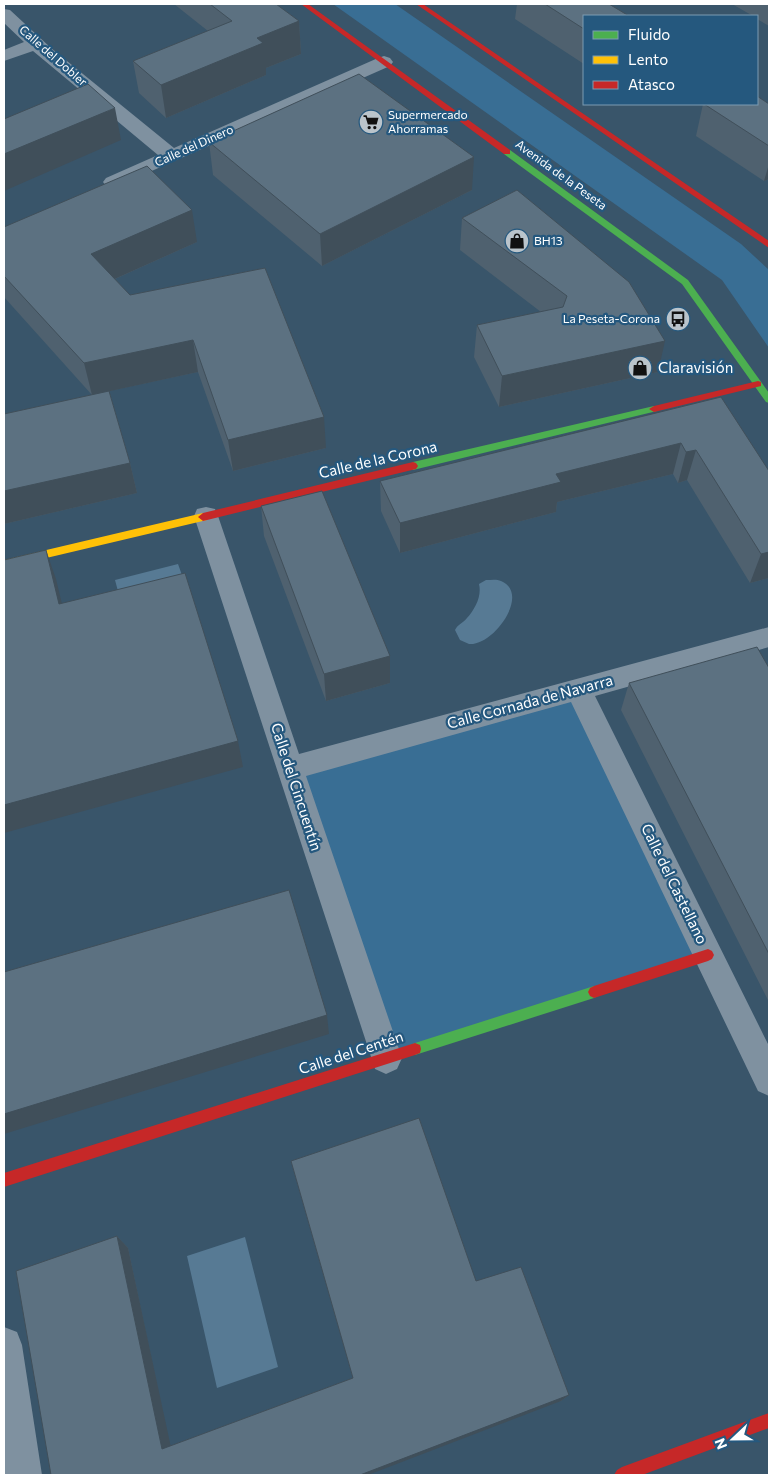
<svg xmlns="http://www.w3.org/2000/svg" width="773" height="1479" viewBox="0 0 773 1479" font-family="Commissioner,sans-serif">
  <rect width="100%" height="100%" fill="#39556a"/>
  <!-- green -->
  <path fill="#396e94" d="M333 4H395L741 244 769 270V348L722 280Z
    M578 689 708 955 386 1058 290 768Z"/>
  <!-- water -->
  <path fill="#577a94" d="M178 564 183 578 119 595 115 580Z
    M486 580C491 580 497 579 501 581 531 593 494 646 469 644L460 640 455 630C458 624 463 623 467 618 475 609 482 596 479 584Z
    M245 1237 278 1367 217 1388 187 1256Z"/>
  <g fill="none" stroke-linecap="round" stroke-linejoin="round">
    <!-- street -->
    <path fill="#7f91a0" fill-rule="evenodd" d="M4 9 10 10 51 48 174 148 378 58 384 56 390 58 393 62 390 66 113 188 106 186 103 182 106 178 158 155 33 51 4 61V50L24 42 4 23Z
      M206 507 215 509 218 516 299 754 769 627V647L595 696 769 1046V1096L758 1091 571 702 306 776 402 1058 397 1069 386 1074 375 1069 194 516 197 509Z
      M4 1327 17 1332 22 1345 42 1475H4Z"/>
    <!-- fast -->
    <path fill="#4caf50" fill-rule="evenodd" d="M504 150H510L688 280 769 393V403L766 402 682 284 504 154Z
      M654 406 657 407V411L413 470 408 466 413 462Z
      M594 986 598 988 600 992 598 996 594 998 415 1055 410 1053 409 1049 410 1045 415 1043Z"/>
    <!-- slow -->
    <path fill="#ffc107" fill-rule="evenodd" d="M203 513 207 514 208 517 207 520 4 568V560Z"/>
    <!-- jam -->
    <path fill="#c62828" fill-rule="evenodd" d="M301 4H308L510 150V154H504Z
      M416 4H423L769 241V248Z
      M758 381 761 382V386L654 412 649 409 654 406Z
      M413 462 416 463 418 466 416 469 203 521 198 517 203 513Z
      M708 949 712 951 714 955 712 959 708 961 594 998 590 996 588 992 590 988 594 986Z
      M415 1043 420 1045 421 1049 420 1053 415 1055 4 1187V1173Z
      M769 1413V1428L642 1475H614L617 1470 622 1467Z"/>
  </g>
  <!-- wall -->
  <path fill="#4f616f" d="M174 4H276L299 21 301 54 266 68V75L166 118 139 93 133 61 208 31Z
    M517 4H609L584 16V64L515 19Z
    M732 4H769V26L757 19V16H753Z
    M703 104H769V179L764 181 696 136Z
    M209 142 472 190 322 266 213 175Z
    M517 190 658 372 499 407 474 357 477 325 541 312 460 250 462 218Z
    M4 227 197 242 115 279 130 295 265 268 326 448 233 471 198 372 109 391 130 463 137 493 4 524V414L92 395 4 297Z
    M721 397 769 578 750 583 687 480 678 483 673 474 557 502 556 512 400 553 381 511 380 481Z
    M261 506 390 656V683L326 701 264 536Z
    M769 668V1002L621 710 629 683Z
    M291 1161 476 1281 569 1395 561 1401 51 1475 117 1236 128 1248 170 1446 353 1378Z"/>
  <!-- shaded-wall -->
  <path fill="#404f5a" d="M299 21 301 54 266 68V75L166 118 161 85 257 38Z
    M115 108 121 140 4 191V154Z
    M474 157 472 190 322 266 320 234Z
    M769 164V179L764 181Z
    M192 210 197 242 99 286 91 254Z
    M193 340 198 372 92 395 84 363Z
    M665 341 658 372 499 407 502 376Z
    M324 417 326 448 233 471 228 440Z
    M681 443 673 474 557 502 556 512 400 553V523L556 474Z
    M696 450 687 480 678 483 686 452Z
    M130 463 137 493 4 524V491Z
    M46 550 56 579 69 633 59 604Z
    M769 552V578L750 583 761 554Z
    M390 656V683L326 701 324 674Z
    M238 741 243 767 4 833V805Z
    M327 1015 329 1034 4 1134V1114Z
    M117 1236 128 1248 172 1452 162 1449Z
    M569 1395 561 1401 368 1475H360Z"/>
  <!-- building -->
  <path fill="#5c7181" stroke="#404f5a" d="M210 4H276L299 21 257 38 263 43 161 85 133 61 232 21Z
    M545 4H609L629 16H584V29Z
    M359 74 474 157 320 234 209 142Z
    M88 84 115 108 4 154V119Z
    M757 96 769 104V146L704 104H757Z
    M147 166 192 210 91 254 130 295 265 268 324 417 228 440 193 340 84 363 4 276V227Z
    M517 190 629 282 665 341 502 376 477 325 563 307 567 296 462 218Z
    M109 391 130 463 4 491V414Z
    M721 397 769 471V552L761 554 696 450 686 452 681 443 556 474 561 482 400 523 380 481Z
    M322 491 390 656 324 674 261 506Z
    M46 550 59 604 185 573 238 741 4 805V560Z
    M757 647 769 668V954L629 683Z
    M289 890 327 1015 4 1114V972Z
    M419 1118 476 1281 521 1267 569 1395 360 1475H51L16 1271 117 1236 162 1449 353 1378 291 1161Z"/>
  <!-- icons -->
  <defs>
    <g id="supermarket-disc" transform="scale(1.25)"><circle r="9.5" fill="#bac4cb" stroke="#25587e"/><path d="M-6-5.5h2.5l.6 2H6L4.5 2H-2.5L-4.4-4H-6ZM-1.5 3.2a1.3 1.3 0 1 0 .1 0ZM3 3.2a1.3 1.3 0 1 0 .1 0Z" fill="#111"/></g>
    <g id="shop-disc" transform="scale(1.25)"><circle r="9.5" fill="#bac4cb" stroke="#25587e"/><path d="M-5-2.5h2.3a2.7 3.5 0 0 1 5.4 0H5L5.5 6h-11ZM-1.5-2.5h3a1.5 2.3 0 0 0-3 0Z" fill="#111"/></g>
    <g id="bus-disc" transform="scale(1.25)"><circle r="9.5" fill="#bac4cb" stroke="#25587e"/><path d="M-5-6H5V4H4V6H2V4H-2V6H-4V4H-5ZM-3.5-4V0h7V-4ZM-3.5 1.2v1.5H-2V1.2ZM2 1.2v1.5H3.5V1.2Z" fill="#111"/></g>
  </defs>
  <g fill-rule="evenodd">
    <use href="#supermarket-disc" x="371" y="122"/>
    <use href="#shop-disc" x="517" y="241"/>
    <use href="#bus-disc" x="678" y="319"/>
    <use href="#shop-disc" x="640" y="368"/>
  </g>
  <g text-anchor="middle" stroke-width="4.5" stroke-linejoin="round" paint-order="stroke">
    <!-- far-street labels -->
    <g font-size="12" fill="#fff" stroke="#25587e">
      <text transform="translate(53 56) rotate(41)" y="4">Calle del Dobler</text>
      <text transform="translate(194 146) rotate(-24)" y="4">Calle del Dinero</text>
      <text transform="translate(561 175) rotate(36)" y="4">Avenida de la Peseta</text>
    </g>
    <!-- far-poi labels -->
    <g font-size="12" fill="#fff" stroke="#25587e" text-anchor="start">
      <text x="388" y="119">Supermercado<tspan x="388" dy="14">Ahorramas</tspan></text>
      <text x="534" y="245">BH13</text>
      <text x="660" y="323" text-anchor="end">La Peseta-Corona</text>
    </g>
    <!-- poi labels -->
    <g font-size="15" fill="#fff" stroke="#25587e" text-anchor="start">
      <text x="658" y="373">Claravisión</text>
    </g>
    <!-- street labels -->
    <g font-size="15" fill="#fff" stroke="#25587e">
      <text transform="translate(378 460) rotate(-13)" y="5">Calle de la Corona</text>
      <text transform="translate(530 702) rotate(-15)" y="5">Calle Cornada de Navarra</text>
      <text transform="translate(296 787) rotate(72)" y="5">Calle del Cincuentín</text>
      <text transform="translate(674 884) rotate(64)" y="5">Calle del Castellano</text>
      <text transform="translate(351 1053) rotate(-18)" y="5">Calle del Centén</text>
    </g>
  </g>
  <!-- border -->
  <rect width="773" height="1479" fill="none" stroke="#ffffff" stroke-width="10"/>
  <!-- legend -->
  <rect x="583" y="15" width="175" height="90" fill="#25587e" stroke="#7c9bb2"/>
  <rect x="593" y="31" width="25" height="8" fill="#4caf50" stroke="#7c9bb2"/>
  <text x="628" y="40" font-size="15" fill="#ffffff">Fluido</text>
  <rect x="593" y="56" width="25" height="8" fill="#ffc107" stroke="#7c9bb2"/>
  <text x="628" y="65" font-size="15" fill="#ffffff">Lento</text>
  <rect x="593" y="81" width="25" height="8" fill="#c62828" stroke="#7c9bb2"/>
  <text x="628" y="90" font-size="15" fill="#ffffff">Atasco</text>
  <!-- north arrow -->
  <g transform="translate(733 1439) rotate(248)" stroke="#25587e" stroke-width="4" paint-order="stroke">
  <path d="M0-4L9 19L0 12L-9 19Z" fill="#ffffff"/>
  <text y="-8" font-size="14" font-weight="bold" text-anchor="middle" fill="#ffffff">N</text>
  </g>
</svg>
